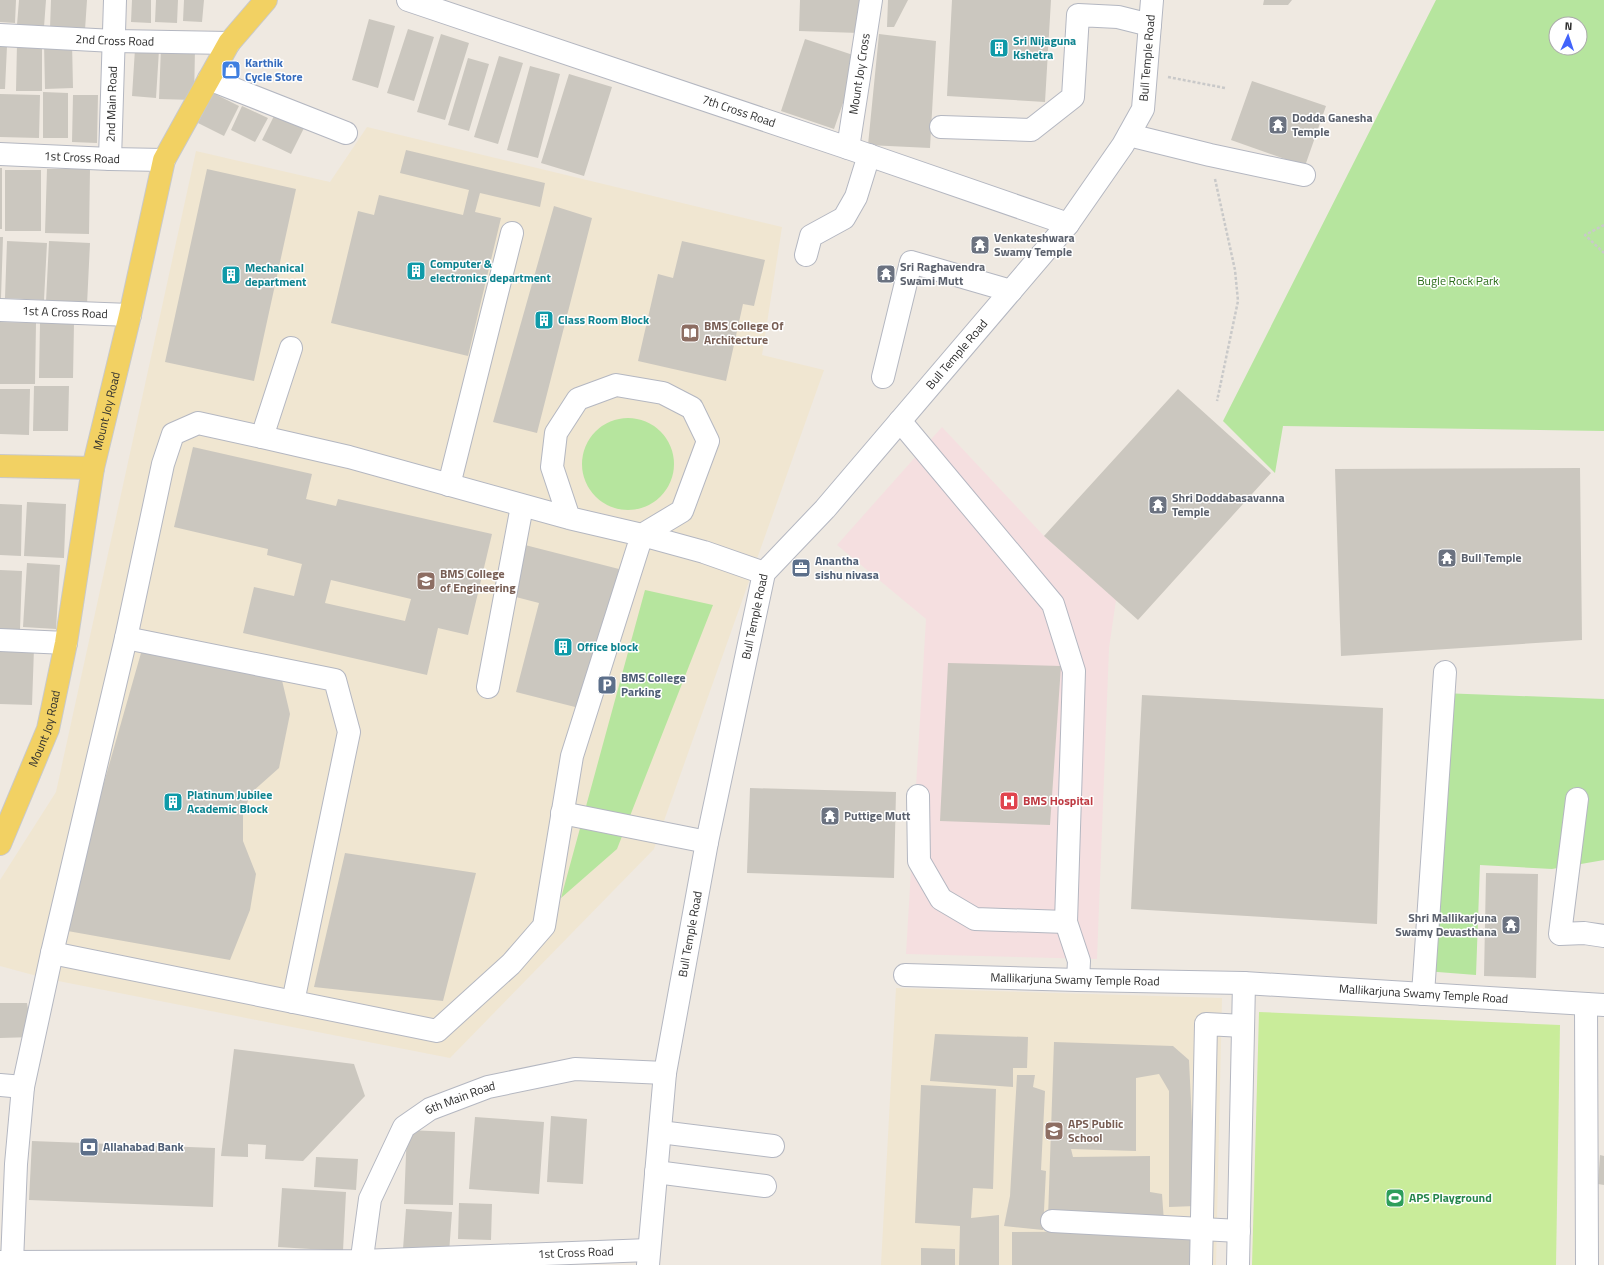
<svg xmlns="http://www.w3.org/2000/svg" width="1604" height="1265" viewBox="0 0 1604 1265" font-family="'Titillium Web',sans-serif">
  <rect width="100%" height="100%" fill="#efe9e1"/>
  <!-- education -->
  <path fill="#f0e6d1" d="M367 127 782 227 762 355 824 370 654 849 450 1058 48 979 0 966V880L56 792 196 151 330 182Z
    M896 988 1222 998 1216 1265H881Z"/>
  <!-- medical -->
  <path fill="#f5dfe0" d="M942 427 1044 536 1116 600 1109 648 1097 959 906 954 926 619 837 545Z"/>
  <!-- green -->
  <path fill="#b6e59e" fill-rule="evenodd" d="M1436 0H1604V431L1283 426 1275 473 1223 421ZM1556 24H1580V48H1556Z
    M582 464a46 46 0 1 1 92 0a46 46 0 1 1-92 0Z
    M645 590 713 605 617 849 561 898Z
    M1441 693 1604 699V860L1552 869 1480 865 1476 975 1425 971Z"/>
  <!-- pitch -->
  <path fill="#c9ec9a" d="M1259 1012 1560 1025 1556 1265H1252Z"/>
  <!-- building -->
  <path fill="#cbc7bf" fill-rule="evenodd" d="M0 0H16L15 23 0 22Z
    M19 0H46L44 27 17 25Z
    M51 0H87L85 30 50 29Z
    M132 0H151V23L131 22Z
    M156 0H178L177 23 155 22Z
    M184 0H204L202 22 183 21Z
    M800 0H860L859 33 799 31Z
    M888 0H908L894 27H887Z
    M952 0H1051L1045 102 947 96Z
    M1264 0H1292L1288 5H1263Z
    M369 19 395 26 378 88 352 80Z
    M408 29 434 37 414 101 387 93Z
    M441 34 469 43 445 120 417 112Z
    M879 34 936 41 930 148 868 145Z
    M805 39 859 57 834 129 781 111Z
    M72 42 73 88 45 89 44 43Z
    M17 43H42V91H16Z
    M0 46H7L5 89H0Z
    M161 47 195 48 194 100 159 99Z
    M135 49 159 50 156 98 132 96Z
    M499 56 523 63 498 144 474 137Z
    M468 58 489 64 469 131 448 125Z
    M530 66 560 74 538 158 507 150Z
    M569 74 612 87 584 176 541 163Z
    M1252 81 1326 106 1305 166 1231 140Z
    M43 92 68 93V138H43Z
    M213 93 239 106 224 136 198 123Z
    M0 94 40 95 39 138 0 137Z
    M73 95H98L97 143 72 142Z
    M242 106 268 118 255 142 231 130Z
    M276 112 305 126 291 154 262 140Z
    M406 150 545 183 540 207 480 193 475 212 501 218 468 356 331 323 358 211 374 215 379 195 463 215 469 190 400 173Z
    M0 168H2V229H0Z
    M47 169H90L89 234 45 233Z
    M207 169 296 189 254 381 165 362Z
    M5 170H41V231H5Z
    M554 206 592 218 537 433 493 422Z
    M0 237H3L1 298H0Z
    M7 241 47 243 44 300 5 298Z
    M49 241 90 243 87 305 46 302Z
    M682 241 765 260 754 306 743 304 726 381 638 361 658 274 673 278Z
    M0 322 36 323 35 384H0Z
    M40 323H74L73 378H39Z
    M34 386H69L68 431H33Z
    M0 389H30L29 435 0 434Z
    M1178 389 1271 473 1138 620 1044 536Z
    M193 447 312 474 306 499 336 506 338 499 492 534 468 635 438 628 427 675 243 633 254 587 294 596 302 564 267 555 268 549 174 527ZM331 580 411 599 405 621 325 603Z
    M1580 468 1582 640 1341 656 1335 469Z
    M27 502 66 504 64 558 24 556Z
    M0 504 22 505 21 556 0 555Z
    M525 545 619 569 583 709 516 692 539 603 512 596Z
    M27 563 60 565 56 629 23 627Z
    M0 570 22 571 20 630 0 629Z
    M143 646 280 672 290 714 279 768 252 792 243 812V841L256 874 250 910 230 960 62 930Z
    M0 647 34 648 32 705 0 704Z
    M948 663 1061 666 1050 825 940 821Z
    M1142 695 1383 708 1377 924 1131 909Z
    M750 788 896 792 894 878 747 873Z
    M345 853 476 873 443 1001 314 987Z
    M1486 873 1538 874 1536 978 1484 976Z
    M0 1003H27L33 1037 0 1038Z
    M935 1034 1028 1037 1027 1068H1013V1087L930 1081Z
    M1054 1042 1173 1046 1189 1060 1196 1206 1169 1207V1091L1159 1074 1136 1078V1151L1071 1149 1073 1157 1150 1156V1192L1162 1194 1164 1222 1048 1218Z
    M234 1049 354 1064 365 1096 303 1161 265 1159 266 1145 248 1144V1157L221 1156Z
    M1017 1075H1035L1033 1087 1045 1091 1041 1170 1046 1171 1043 1230 1004 1226 1010 1196Z
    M921 1085 996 1089 993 1189 973 1188 971 1218 999 1215V1265H959L960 1226 915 1223Z
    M551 1116 587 1119 583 1184 547 1182Z
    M475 1117 544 1122 539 1194 469 1189Z
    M407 1130 455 1132 453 1205 404 1204Z
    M32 1141 215 1148 213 1207 29 1200Z
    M1600 1155 1604 1156V1185L1598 1184Z
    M316 1157 358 1159 356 1190 314 1187Z
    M282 1188 346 1192 343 1251 278 1247Z
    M459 1203 492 1204 491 1240 458 1239Z
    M406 1209 452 1212 449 1253 403 1249Z
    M1183 1231 1199 1238 1198 1265H1012V1232Z
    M921 1248 955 1249V1265H921Z"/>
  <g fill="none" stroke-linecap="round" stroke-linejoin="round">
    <!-- minor casing -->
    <g stroke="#b4b7c1" stroke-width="24">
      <g id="minor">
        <path id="s1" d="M408 0 848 148 1068 224"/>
        <path id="s2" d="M0 35 114 41 229 43"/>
        <path d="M209 79 346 133"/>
        <path d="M941 127 1031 130 1073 97 1078 15 1118 17 1150 25"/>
        <path d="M1129 135 1210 155 1304 175"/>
        <path id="s3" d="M848 148 871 0"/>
        <path id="s4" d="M0 154 110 159 164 160"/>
        <path id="s5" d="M110 159 115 0"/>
        <path d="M806 255 811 236 844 218 856 197 869 155"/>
        <path id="s6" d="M0 310 130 315"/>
        <path d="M883 377 911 262 1011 291"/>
        <path d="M900 421 1053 604 1074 671 1066 922 1079 961 1078 980"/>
        <path d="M262 437 291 348"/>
        <path d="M449 485 512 233"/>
        <path d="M569 518 552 467 556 433 578 399 616 385 663 393 692 408 708 441 682 511 642 535 572 756 544 926 511 964 437 1031 52 953 126 638 163 464 173 434 198 423 262 437 349 457 569 518 642 535 704 552 764 573"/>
        <path d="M126 638 335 680 349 732 293 1002"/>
        <path d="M0 640 66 643"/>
        <path d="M488 687 522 506"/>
        <path d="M918 796 919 861 941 899 975 919 1066 922"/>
        <path d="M1577 799 1560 934 1584 933 1604 936"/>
        <path d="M562 813 707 842"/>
        <path id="s7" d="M905 975 1078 980 1244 983 1604 1005"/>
        <path d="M1423 994 1445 672"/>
        <path d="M1586 1004 1587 1265"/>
        <path d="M0 1085 23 1087"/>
        <path d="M660 1132 773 1146"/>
        <path d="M656 1172 765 1186"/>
        <path d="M1052 1221 1239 1231"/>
        <path id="s8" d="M0 1262 361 1261 649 1250"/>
        <path d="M12 1262 16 1164 23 1087 52 953"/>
        <path id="s9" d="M361 1265 370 1199 404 1127 430 1109 488 1087 575 1069 665 1073"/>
        <path id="s10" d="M648 1265 665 1073 707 842 764 573 825 509 1068 224 1123 145 1143 109 1152 0"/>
        <path d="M1201 1265 1206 1024 1243 1026"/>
        <path d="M1238 1265 1244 983"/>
      </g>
    </g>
    <!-- major casing -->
    <g stroke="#c9c9c9" stroke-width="24">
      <g id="major">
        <path d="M0 466 93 468"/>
        <path id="s11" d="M0 844 48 729 66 643 93 468 130 315 164 160 229 43 266 0"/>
      </g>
    </g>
    <!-- path -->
    <path stroke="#c9c9c9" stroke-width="2.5" stroke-dasharray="3 2" stroke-linecap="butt" d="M1168 77 1225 88
      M1215 179 1235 270 1238 301 1217 401
      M1604 225 1585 235 1604 253"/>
    <!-- minor -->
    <use href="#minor" stroke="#fff" stroke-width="22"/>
    <!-- major -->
    <use href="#major" stroke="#f2d163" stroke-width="22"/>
  </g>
  <!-- icons -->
  <defs>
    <g id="building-square" transform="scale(1)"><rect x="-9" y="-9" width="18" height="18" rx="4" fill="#0f9aa8" stroke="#fff"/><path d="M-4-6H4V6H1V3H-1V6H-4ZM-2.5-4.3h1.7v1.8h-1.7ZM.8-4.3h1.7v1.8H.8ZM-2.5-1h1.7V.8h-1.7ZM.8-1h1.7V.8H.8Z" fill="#fff"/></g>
    <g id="shop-square" transform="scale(1)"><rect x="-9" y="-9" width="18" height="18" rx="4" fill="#3f7fe0" stroke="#fff"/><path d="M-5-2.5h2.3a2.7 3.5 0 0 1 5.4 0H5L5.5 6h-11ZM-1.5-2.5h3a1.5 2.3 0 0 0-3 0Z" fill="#fff"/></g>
    <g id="temple-square" transform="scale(1)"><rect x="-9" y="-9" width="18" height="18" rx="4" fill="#6b7280" stroke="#fff"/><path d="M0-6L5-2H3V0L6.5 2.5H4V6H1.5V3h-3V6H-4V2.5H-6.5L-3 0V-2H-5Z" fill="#fff"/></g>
    <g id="library-square" transform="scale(1)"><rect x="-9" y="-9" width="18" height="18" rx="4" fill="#8d6e63" stroke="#fff"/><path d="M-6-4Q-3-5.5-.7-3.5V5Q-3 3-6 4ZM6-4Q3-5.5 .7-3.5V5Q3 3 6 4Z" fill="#fff"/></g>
    <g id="office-square" transform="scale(1)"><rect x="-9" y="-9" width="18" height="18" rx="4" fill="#5c6f8a" stroke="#fff"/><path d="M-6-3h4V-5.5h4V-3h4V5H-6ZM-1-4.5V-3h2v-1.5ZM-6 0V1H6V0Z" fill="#fff"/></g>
    <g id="university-square" transform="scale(1)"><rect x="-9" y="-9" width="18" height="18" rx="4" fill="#8d6e63" stroke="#fff"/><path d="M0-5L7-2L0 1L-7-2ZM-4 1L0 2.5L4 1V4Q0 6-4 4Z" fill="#fff"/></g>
    <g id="parking-square" transform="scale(1)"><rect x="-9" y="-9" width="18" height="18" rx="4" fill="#5c6f8a" stroke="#fff"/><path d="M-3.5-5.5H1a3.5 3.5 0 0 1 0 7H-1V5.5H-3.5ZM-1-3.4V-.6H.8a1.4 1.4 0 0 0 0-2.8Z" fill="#fff"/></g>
    <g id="hospital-square" transform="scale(1)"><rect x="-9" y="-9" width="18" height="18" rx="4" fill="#e0444e" stroke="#fff"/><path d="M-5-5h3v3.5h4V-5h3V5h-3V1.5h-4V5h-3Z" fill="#fff"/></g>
    <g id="school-square" transform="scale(1)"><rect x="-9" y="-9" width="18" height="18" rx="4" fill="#8d6e63" stroke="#fff"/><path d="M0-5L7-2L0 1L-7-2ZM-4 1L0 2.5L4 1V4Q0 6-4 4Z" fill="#fff"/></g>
    <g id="bank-square" transform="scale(1)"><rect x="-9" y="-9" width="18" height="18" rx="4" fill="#5c6f8a" stroke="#fff"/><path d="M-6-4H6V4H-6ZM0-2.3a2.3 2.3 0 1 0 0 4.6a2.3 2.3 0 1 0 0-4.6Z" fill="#fff"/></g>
    <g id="stadium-square" transform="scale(1)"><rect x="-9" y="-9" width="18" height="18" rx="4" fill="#2e9e5b" stroke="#fff"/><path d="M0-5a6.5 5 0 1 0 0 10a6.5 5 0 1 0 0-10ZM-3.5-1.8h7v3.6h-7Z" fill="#fff"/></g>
  </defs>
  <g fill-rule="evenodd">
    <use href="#building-square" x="999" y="48"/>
    <use href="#shop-square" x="231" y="70"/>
    <use href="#temple-square" x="1278" y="125"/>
    <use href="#temple-square" x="980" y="245"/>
    <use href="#building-square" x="416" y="271"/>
    <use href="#temple-square" x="886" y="274"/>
    <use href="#building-square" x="231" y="275"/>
    <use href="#building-square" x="544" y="320"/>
    <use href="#library-square" x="690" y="333"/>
    <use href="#temple-square" x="1158" y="505"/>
    <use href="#temple-square" x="1447" y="558"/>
    <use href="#office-square" x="801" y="568"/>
    <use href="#university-square" x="426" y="581"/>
    <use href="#building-square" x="563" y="647"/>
    <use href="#parking-square" x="607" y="685"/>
    <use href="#hospital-square" x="1009" y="801"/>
    <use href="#building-square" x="173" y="802"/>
    <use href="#temple-square" x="830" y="816"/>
    <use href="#temple-square" x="1511" y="925"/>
    <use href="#school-square" x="1054" y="1131"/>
    <use href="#bank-square" x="89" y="1147"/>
    <use href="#stadium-square" x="1395" y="1198"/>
  </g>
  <g text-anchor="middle" stroke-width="3" stroke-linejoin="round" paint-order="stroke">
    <!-- street labels -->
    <g font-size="12" fill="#2e2e2e" stroke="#fff">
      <text dy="4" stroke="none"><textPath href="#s2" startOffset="115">2nd Cross Road</textPath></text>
      <text dy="4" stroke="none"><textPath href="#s10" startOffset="1354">Bull Temple Road</textPath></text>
      <text dy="4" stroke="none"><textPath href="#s3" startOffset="75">Mount Joy Cross</textPath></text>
      <text dy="4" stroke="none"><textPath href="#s5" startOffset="55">2nd Main Road</textPath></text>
      <text dy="4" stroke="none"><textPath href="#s1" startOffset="349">7th Cross Road</textPath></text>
      <text dy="4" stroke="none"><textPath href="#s4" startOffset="82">1st Cross Road</textPath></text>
      <text dy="4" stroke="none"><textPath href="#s6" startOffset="65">1st A Cross Road</textPath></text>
      <text dy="4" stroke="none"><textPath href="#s10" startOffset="994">Bull Temple Road</textPath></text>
      <text dy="4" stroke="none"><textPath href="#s11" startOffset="448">Mount Joy Road</textPath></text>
      <text dy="4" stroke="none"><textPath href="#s10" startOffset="658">Bull Temple Road</textPath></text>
      <text dy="4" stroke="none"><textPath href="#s11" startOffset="124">Mount Joy Road</textPath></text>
      <text dy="4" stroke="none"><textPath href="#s10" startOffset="334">Bull Temple Road</textPath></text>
      <text dy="4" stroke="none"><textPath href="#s7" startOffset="170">Mallikarjuna Swamy Temple Road</textPath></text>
      <text dy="4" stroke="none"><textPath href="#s7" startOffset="519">Mallikarjuna Swamy Temple Road</textPath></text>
      <text dy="4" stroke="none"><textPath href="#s9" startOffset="210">6th Main Road</textPath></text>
      <text dy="4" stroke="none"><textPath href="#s8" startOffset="576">1st Cross Road</textPath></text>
    </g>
    <!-- culture labels -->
    <g font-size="12" font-weight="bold" fill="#0d838f" stroke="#fff" text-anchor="start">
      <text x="1013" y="45">Sri Nijaguna<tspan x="1013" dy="14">Kshetra</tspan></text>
      <text x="430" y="268">Computer &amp;<tspan x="430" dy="14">electronics department</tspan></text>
      <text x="245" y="272">Mechanical<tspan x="245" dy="14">department</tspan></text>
      <text x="558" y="324">Class Room Block</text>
      <text x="577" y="651">Office block</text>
      <text x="187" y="799">Platinum Jubilee<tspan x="187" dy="14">Academic Block</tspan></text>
    </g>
    <!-- shop labels -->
    <g font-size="12" font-weight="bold" fill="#366cbe" stroke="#fff" text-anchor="start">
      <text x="245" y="67">Karthik<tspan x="245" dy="14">Cycle Store</tspan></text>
    </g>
    <!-- worship labels -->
    <g font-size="12" font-weight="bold" fill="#5b616d" stroke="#fff" text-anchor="start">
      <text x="1292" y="122">Dodda Ganesha<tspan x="1292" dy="14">Temple</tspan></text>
      <text x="994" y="242">Venkateshwara<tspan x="994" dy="14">Swamy Temple</tspan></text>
      <text x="900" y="271">Sri Raghavendra<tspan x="900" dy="14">Swami Mutt</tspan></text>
      <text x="1172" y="502">Shri Doddabasavanna<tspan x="1172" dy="14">Temple</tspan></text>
      <text x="1461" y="562">Bull Temple</text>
      <text x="844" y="820">Puttige Mutt</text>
      <text x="1497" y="922" text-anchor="end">Shri Mallikarjuna<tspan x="1497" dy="14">Swamy Devasthana</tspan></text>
    </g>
    <!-- park labels -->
    <g font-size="12" fill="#2c6e1b" stroke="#fff">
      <text x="1458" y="285">Bugle Rock Park</text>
    </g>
    <!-- education labels -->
    <g font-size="12" font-weight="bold" fill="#785e54" stroke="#fff" text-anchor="start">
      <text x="704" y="330">BMS College Of<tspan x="704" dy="14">Architecture</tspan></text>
      <text x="440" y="578">BMS College<tspan x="440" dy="14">of Engineering</tspan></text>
      <text x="1068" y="1128">APS Public<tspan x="1068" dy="14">School</tspan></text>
    </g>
    <!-- service labels -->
    <g font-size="12" font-weight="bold" fill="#4e5e75" stroke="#fff" text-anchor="start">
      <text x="815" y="565">Anantha<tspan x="815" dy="14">sishu nivasa</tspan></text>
      <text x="621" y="682">BMS College<tspan x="621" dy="14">Parking</tspan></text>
      <text x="103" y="1151">Allahabad Bank</text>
    </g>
    <!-- health labels -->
    <g font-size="12" font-weight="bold" fill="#be3a42" stroke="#fff" text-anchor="start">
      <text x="1023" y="805">BMS Hospital</text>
    </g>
    <!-- leisure labels -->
    <g font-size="12" font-weight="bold" fill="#27864d" stroke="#fff" text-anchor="start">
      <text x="1409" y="1202">APS Playground</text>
    </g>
  </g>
  <!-- north arrow -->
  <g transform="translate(1568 36) rotate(3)"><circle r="19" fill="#ffffff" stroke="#ababab"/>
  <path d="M0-3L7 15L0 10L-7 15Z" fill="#4264fb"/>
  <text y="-6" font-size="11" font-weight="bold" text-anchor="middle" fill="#2e2e2e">N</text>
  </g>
</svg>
